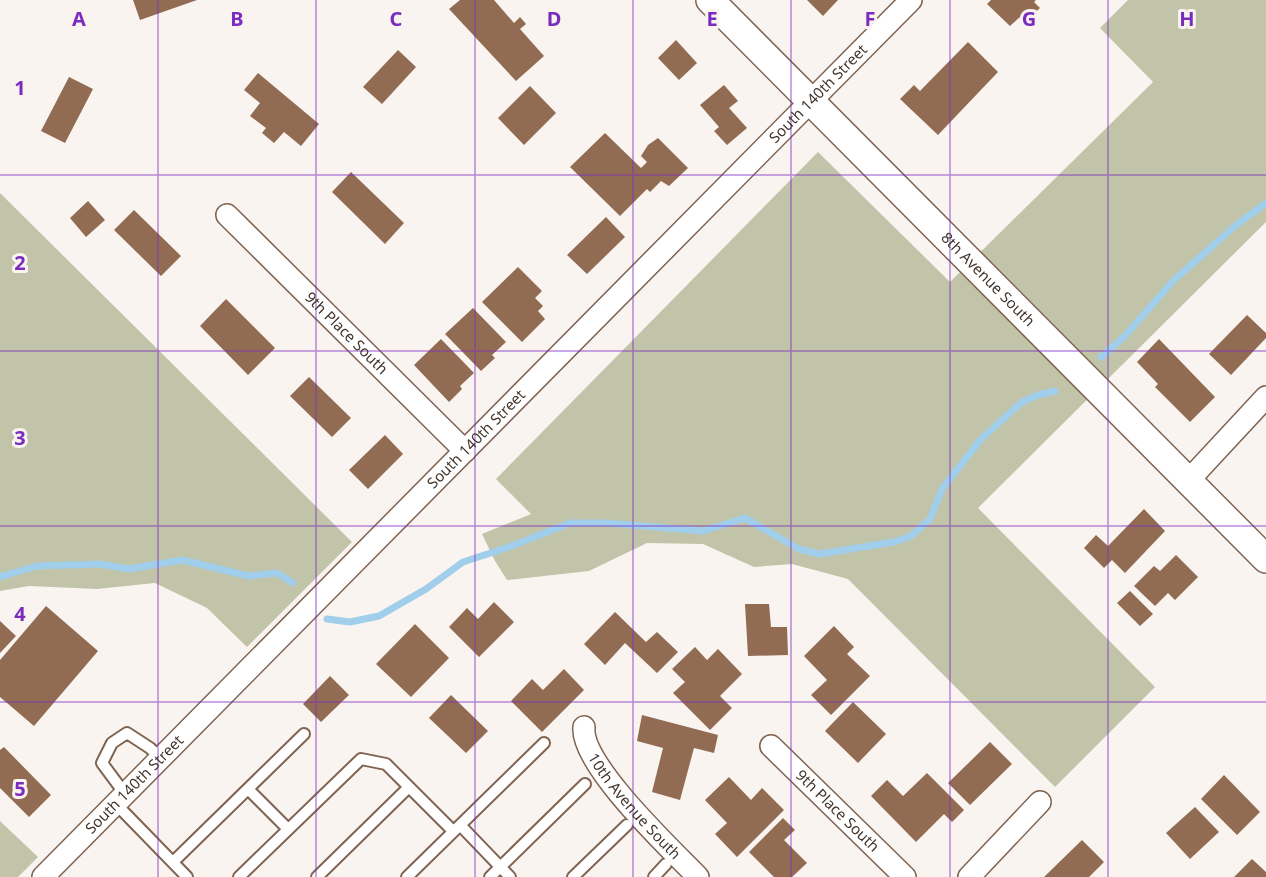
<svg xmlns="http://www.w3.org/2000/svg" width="1266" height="877" viewBox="0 0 1266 877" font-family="'Noto Sans',sans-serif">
  <rect width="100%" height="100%" fill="#faf4f0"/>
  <!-- green -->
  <path fill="#c1c4a8" d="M1128 0H1266V222L978 508 1155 687 1055 787 848 579 792 564 754 567 703 544 647 543 589 571 507 580 495 561 482 534 531 514 496 479 818 152 950 282 1153 82 1100 28Z
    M0 193 352 542 247 647 207 608 155 583 97 589 29 586 0 591Z
    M0 821 38 857 18 877H0Z"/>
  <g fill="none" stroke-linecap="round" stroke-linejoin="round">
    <!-- stream -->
    <path stroke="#a1ceea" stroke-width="7" d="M1101 357 1124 337 1173 281 1235 226 1266 203
      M0 577 37 566 100 564 129 569 182 560 249 576 277 573 293 583
      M327 619 350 622 379 616 426 589 463 562 509 547 570 523H607L703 531 745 518 799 549 819 554 894 542 911 536 930 519 942 489 981 439 1022 402 1038 395 1055 391"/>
  </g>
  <!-- building -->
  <path fill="#926b53" d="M133 0H197L140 20Z
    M460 0H494L514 23 520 17 526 24 520 29 544 56 516 81 449 9Z
    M807 0H838L823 16Z
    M991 0H1036L1034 2 1040 8 1025 22 1020 17 1010 26 987 4Z
    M676 40 697 63 679 80 658 58Z
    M968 42 998 72 938 135 900 99 914 85 920 91Z
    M398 50 416 67 382 104 363 87Z
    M258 73 319 124 301 146 284 132 274 143 262 133 266 128 250 116 260 103 244 90Z
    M69 77 93 89 65 143 41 131Z
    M724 85 738 101 729 108 747 128 727 145 714 131 719 127 700 105Z
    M530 86 556 113 524 145 498 118Z
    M605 133 641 168 647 162 641 156 648 145 658 138 688 168 669 186 661 181 650 192 647 189 620 216 570 167Z
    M351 172 404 223 385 244 332 192Z
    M88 201 105 220 86 237 70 218Z
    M134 210 181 256 161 276 114 230Z
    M606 217 625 237 587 274 567 255Z
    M518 267 542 291 535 298 543 306 538 311 545 319 522 342 482 302Z
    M226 299 275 348 248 375 200 326Z
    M473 308 506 342 492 355 495 358 481 371 445 334Z
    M1247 315 1266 333V338L1231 375 1209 354Z
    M441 339 474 373 460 386 462 389 449 402 414 365Z
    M1159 339 1215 397 1190 422 1155 387 1158 384 1137 362Z
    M309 377 351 418 332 437 290 396Z
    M385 435 403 454 368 489 349 470Z
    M1144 509 1165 531 1125 573 1112 560 1104 568 1084 548 1096 535 1108 546Z
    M1176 555 1198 577 1175 600 1168 593 1155 606 1134 586 1154 566 1160 571Z
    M1130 591 1153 614 1140 626 1117 603Z
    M494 602 514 622 479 657 449 627 467 608 478 619Z
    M745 604H769L771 627H787L788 655 748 656Z
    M46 606 98 651 34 726 0 697V660Z
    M615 612 646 642 657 632 678 652 657 673 625 643 605 665 584 644Z
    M0 621 16 636 0 653Z
    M415 624 449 658 411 697 376 664Z
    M834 626 854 647 847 654 870 676 831 715 811 695 827 680 804 656Z
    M695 647 707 660 718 649 742 674 720 696 732 708 710 730 673 693 685 682 672 669Z
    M564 669 584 690 542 732 511 701 532 679 543 690Z
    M330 676 349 695 321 722 303 704Z
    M451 695 488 731 466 753 429 718Z
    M853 702 886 734 858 763 825 731Z
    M642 715 718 735 714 753 694 748 680 800 652 792 663 748 637 741Z
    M990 742 1012 764 970 805 948 783Z
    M4 747 51 795 29 817 0 788V750Z
    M927 773 964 810 952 822 944 814 916 842 871 796 887 780 903 796Z
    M1224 775 1260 812 1237 835 1201 799Z
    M729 777 751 800 762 788 784 810 737 857 715 834 727 823 705 800Z
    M1195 807 1219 832 1190 859 1166 833Z
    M783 818 795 830 784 840 807 863 792 877H774L749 852Z
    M1082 840 1104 862 1089 877H1044Z
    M1252 859 1266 872V877H1234Z"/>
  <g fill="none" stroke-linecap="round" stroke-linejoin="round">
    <!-- service casing -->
    <g stroke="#806452" stroke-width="14">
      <path id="service" d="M248 789 288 829
        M125 794 102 763 112 743 127 733 150 748 160 758
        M115 803 187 877
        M460 825 510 877
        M173 862 304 734
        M239 877 361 759 386 764 453 831
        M317 877 409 787
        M407 877 544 743
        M490 877 585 784
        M573 877 627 825
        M654 877 666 864"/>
    </g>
    <!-- minor casing -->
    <g stroke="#806452" stroke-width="24">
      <g id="minor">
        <path id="s1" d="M227 215 465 451"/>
        <path d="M1188 481 1266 397"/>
        <path id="s2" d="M584 727C580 764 671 849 698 877"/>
        <path id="s3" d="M771 746 905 877"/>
        <path id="s4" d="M43 877 911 0"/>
        <path d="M969 877 1040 802"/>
      </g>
    </g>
    <!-- tertiary casing -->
    <g stroke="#806452" stroke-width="30">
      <g id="tertiary">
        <path id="s5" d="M710 0 1266 559"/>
      </g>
    </g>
    <!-- service -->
    <use href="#service" stroke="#fff" stroke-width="10"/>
    <!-- minor -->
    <use href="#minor" stroke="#fff" stroke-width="21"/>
    <!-- tertiary -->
    <use href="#tertiary" stroke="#fff" stroke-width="27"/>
  </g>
  <!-- grid -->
  <path fill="none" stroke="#7b2cbf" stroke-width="1.5" stroke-opacity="0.55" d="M158 0V877M316 0V877M475 0V877M633 0V877M791 0V877M950 0V877M1108 0V877M0 175H1266M0 351H1266M0 526H1266M0 702H1266"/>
  <g text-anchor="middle" stroke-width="6" stroke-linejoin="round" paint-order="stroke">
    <!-- street labels -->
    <g font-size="15" fill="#41352d" stroke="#faf4f0">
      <text dy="5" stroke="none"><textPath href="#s4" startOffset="1102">South 140th Street</textPath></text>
      <text dy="5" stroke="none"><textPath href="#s5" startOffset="394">8th Avenue South</textPath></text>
      <text dy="5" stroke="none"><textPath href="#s1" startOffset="168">9th Place South</textPath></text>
      <text dy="5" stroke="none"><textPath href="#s4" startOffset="616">South 140th Street</textPath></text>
      <text dy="5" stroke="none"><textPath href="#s4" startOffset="130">South 140th Street</textPath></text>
      <text dy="5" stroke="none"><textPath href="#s2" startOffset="96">10th Avenue South</textPath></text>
      <text dy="5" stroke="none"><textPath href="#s3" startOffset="93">9th Place South</textPath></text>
    </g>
  </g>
  <g font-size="20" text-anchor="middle" font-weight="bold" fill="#7b2cbf" stroke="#faf4f0" stroke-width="6" stroke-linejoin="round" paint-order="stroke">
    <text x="79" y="26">A</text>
    <text x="237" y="26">B</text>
    <text x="396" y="26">C</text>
    <text x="554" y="26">D</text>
    <text x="712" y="26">E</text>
    <text x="870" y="26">F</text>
    <text x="1029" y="26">G</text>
    <text x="1187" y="26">H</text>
    <text x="20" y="95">1</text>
    <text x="20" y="270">2</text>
    <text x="20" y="445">3</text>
    <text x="20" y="621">4</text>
    <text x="20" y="796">5</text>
  </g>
</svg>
